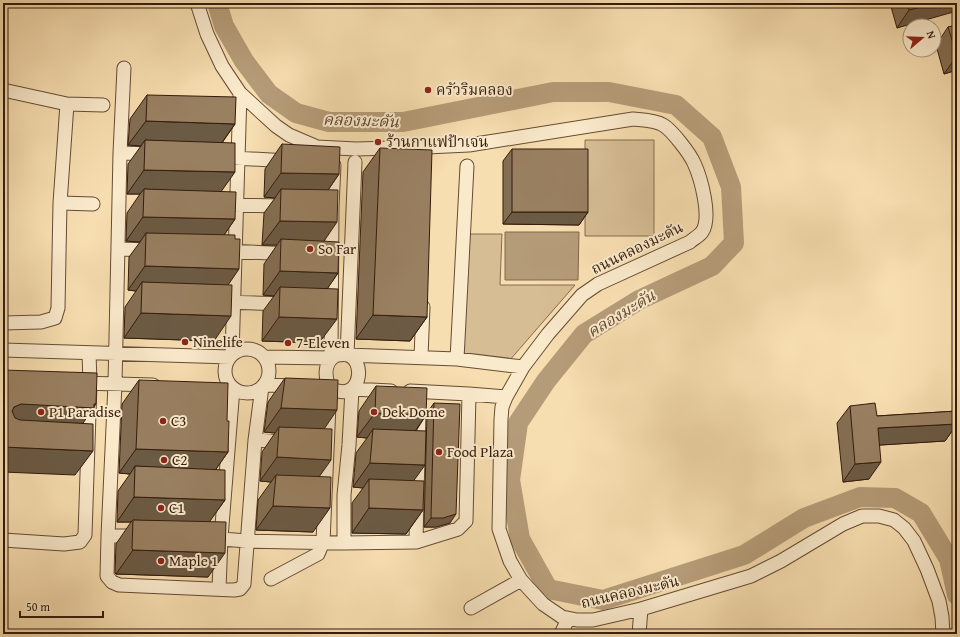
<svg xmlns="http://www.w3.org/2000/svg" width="960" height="637" viewBox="0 0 960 637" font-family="'Gentium Book Plus','Noto Serif Thai',serif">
  <rect width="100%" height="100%" fill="#f7deb0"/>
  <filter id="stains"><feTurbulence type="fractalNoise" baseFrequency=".005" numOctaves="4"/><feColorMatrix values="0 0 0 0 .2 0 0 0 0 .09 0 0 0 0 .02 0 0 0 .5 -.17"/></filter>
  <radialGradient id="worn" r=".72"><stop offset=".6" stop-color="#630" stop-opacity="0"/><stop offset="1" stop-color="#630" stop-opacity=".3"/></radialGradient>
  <!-- green -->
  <path fill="#d6bd94" stroke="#856c50" d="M585 140H654V236H585Z
    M466 234H502L500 285H575L509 361 460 354Z"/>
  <!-- water -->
  <path fill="#b59c78" stroke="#81684c" d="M505 232H579L578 280H505Z"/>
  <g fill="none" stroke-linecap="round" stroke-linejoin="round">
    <!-- river -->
    <path stroke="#b59c78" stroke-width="20" d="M217 3 224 26 244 61 269 94 296 113 329 122H403L553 92H609L676 105 712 137 731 187 734 243 712 266 639 300 584 334 546 381 518 423 510 480 520 539 548 589 603 600 744 555 804 518 860 497 895 498 921 513 949 559 957 595"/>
    <!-- minor casing -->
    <g stroke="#654c34" stroke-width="15">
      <path id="minor" d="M197 3 207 34 222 66 240 93 276 126 289 135 317 147 356 149 427 147 469 145 633 119C642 120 655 120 663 125 672 130 690 154 694 163 701 178 712 218 702 232 699 236 693 239 690 242L598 284 582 295 548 334 523 367 506 397 502 407 501 419 499 529 510 561 521 580 543 604 562 617 577 620H593L641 609 751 576 781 561 843 524 862 516H879L894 520 904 528 914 541 927 569 939 601 942 617 943 634
        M124 68 120 153 115 384 108 536 107 576 112 582 119 585 234 590 240 589 244 584 255 440 262 387
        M3 90 67 104 60 203
        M67 104 103 105
        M120 153 152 154
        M217 157 288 161
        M355 162 347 355 457 359 523 367
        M228 205 287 206
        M118 249 152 250
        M227 251 290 254
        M225 302 285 304
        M3 323 41 322 55 318 58 308 60 203 93 204
        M225 371a22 22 0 1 1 44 0a22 22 0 1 1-44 0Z
        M3 350 230 357
        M232 355 240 93
        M337 355C340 355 344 354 347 355 365 359 362 397 338 391 333 390 330 388 328 384 324 372 326 360 337 355Z
        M264 357 331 358 332 207 334 165
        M421 357 423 307
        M457 359 467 166
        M81 383 153 385
        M264 385 298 386
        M410 391 469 394 506 397
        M255 440 286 442
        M108 536H139
        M209 538 247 541 344 543 416 542 458 529 466 521 469 394
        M3 540 64 544 80 542 85 535 90 383 89 353
        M416 542 419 410
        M344 543V495L349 445 352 389 391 391
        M271 579 318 554 323 542 329 405
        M219 589 221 538 233 388
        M471 608 521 580
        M561 634 568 619
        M639 634 641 609"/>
    </g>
    <!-- minor -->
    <use href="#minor" stroke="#faeacc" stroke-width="13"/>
  </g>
  <!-- wall -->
  <path fill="#846e53" stroke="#341b0b" d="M890 3H957L897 28Z
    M957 25V70L944 74 936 45 948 27Z
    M147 95 235 124 222 143 221 191 235 219 224 235 228 285 214 341 124 338 125 307 136 291 128 290 129 257 140 242 126 241 127 213 140 194H127L128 164 141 146 128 145 130 119Z
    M282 144 339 174 328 190 324 241 338 273 327 289 319 343 262 341 263 311 274 296 263 295 264 264 277 245H262L264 213 275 198 264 197 265 169Z
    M380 148 427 317 410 341 356 339 363 172Z
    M512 149 588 212 579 225 503 224V161Z
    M285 378 324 429 313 532 256 530 258 500 271 482 260 481 262 452 275 433 264 432 268 402Z
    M139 380 227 421 228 452 216 469 225 500 209 522 208 577 116 574 115 573 116 544 131 522H117L118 491 130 474 119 473 122 404Z
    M376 386 426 415 416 431 414 481 423 510 406 534 352 533V503L363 488 353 487 356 453 367 438 357 437 359 411Z
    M434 403 450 523 436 527H424L427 413Z
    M850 406 877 416 957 411V424L945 441 879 445 869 479 843 482 837 423Z"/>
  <!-- shaded-wall -->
  <path fill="#6b5a44" stroke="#341b0b" d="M935 3H957V11L897 28 909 10Z
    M957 56V70L944 74Z
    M146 121 235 124 218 148 145 140 141 146 128 145Z
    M144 170 235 172 218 196 144 189 140 194H127Z
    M281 173 339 174 322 199 281 189 275 198 264 197Z
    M512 212H588L579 225 503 224Z
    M143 217 235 219 218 244 146 233 140 242 126 241Z
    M280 221 337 222 320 247 281 239 277 245H262Z
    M145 266 239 269 222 294 142 282 136 291 128 290Z
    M280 271 338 273 321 298 280 287 274 296 263 295Z
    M141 313 231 316 214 341 124 338Z
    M373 315 427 317 410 341 356 339Z
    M279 317 337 319 319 343 262 341Z
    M21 404H96L77 432 3 428 14 407Z
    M281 408 337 410 320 435 279 427 275 433 264 432Z
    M375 413 426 415 409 440 373 429 367 438 357 437Z
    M957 424 945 441 865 446 878 428Z
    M3 447 93 451 75 475 3 472Z
    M136 449 228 452 211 476 135 466 130 474 119 473Z
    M277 457 331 460 314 484 276 475 271 482 260 481Z
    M881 462 869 479 843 482 855 464Z
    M370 463 425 465 407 490 369 479 363 488 353 487Z
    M134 497 225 500 207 525 133 520 131 522H117Z
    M273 506 330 508 313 532 256 530Z
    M369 508 423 510 406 534 352 533Z
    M456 514 450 523 436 527H424L431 518Z
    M133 550 225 553 208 577 116 574Z"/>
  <!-- building -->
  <path fill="#998061" stroke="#341b0b" d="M907 3H935L909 10Z
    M957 25V56L948 27Z
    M147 95 236 97 235 124 146 121Z
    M145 140 235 143V172L144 170Z
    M282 144 340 147 339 174 281 173Z
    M380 148 432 150 427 317 373 315Z
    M512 149H588V212H512Z
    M144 189 236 192 235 219 143 217Z
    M281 189 338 190 337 222 280 221Z
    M146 233 235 235V239H240L239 269 145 266Z
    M281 239 339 242 338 273 280 271Z
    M142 282 232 285 231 316 141 313Z
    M280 287 338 289 337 319 279 317Z
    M3 370 97 373 96 404H94V408L21 404 14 407 12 411 15 418 20 420 93 424V451L3 447Z
    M285 378 338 380 337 410 281 408Z
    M139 380 228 383 227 421H229L228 452 136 449Z
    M376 386 427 388 426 415 375 413Z
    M434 403 460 404 456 514 443 518H431Z
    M875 403 877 416 957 411V424L878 428 881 462 855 464 850 406Z
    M279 427 332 429 331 460 277 457Z
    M373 429 426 431 425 465 370 463Z
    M135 466 225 470V500L134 497Z
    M276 475 331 477 330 508 273 506Z
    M369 479 424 481 423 510 369 508Z
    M133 520 226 522 225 553 133 550 132 549Z"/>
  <!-- markers -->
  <g fill="#8f2418" stroke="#faeacc" stroke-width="1.5">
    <circle cx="428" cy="90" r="4"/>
    <circle cx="378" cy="142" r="4"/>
    <circle cx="310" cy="249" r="4"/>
    <circle cx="185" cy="342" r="4"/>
    <circle cx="288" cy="343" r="4"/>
    <circle cx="41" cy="412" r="4"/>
    <circle cx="374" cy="412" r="4"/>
    <circle cx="163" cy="421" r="4"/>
    <circle cx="439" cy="452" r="4"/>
    <circle cx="164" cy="460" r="4"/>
    <circle cx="161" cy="508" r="4"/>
    <circle cx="161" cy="561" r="4"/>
  </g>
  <g text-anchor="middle" stroke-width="4" stroke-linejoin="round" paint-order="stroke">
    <!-- poi labels -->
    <g font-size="15" fill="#341b0b" stroke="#faeacc" text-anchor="start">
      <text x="436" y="95">ครัวริมคลอง</text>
      <text x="386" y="147">ร้านกาแฟป้าเจน</text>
      <text x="318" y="254">So Far</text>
      <text x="193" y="347">Ninelife</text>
      <text x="296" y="348">7-Eleven</text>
      <text x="49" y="417">P1 Paradise</text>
      <text x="382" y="417">Dek Dome</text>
      <text x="171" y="426">C3</text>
      <text x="447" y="457">Food Plaza</text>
      <text x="172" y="465">C2</text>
      <text x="169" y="513">C1</text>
      <text x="169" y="566">Maple 1</text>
    </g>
    <!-- street labels -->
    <g font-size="15" fill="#341b0b" stroke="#faeacc">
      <text transform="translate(637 248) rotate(-26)" y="5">ถนนคลองมะดัน</text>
      <text transform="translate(630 592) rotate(-13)" y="5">ถนนคลองมะดัน</text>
    </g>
    <!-- water labels -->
    <g font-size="16" font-style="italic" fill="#614831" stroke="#faeacc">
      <text transform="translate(361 120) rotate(2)" y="6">คลองมะดัน</text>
      <text transform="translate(621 313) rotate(-31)" y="6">คลองมะดัน</text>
    </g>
  </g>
  <!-- margin -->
  <rect width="960" height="637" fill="none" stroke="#f7deb0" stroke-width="16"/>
  <rect x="4" y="4" width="952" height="629" fill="none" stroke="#341b0b" stroke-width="2"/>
  <rect x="8" y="8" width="944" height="621" fill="none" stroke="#341b0b"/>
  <!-- north arrow -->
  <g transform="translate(922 38) rotate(71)"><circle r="19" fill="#faeacc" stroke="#ab977f"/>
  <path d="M0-3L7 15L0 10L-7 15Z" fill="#8f2418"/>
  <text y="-6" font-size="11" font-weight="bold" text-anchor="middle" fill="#341b0b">N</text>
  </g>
  <!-- scale -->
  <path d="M20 611v6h83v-6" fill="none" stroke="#341b0b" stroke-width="2"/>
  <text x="26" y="611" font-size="12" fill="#341b0b" stroke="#faeacc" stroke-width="3" paint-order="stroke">50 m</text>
  <rect width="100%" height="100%" filter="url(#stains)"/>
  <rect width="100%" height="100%" fill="url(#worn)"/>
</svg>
